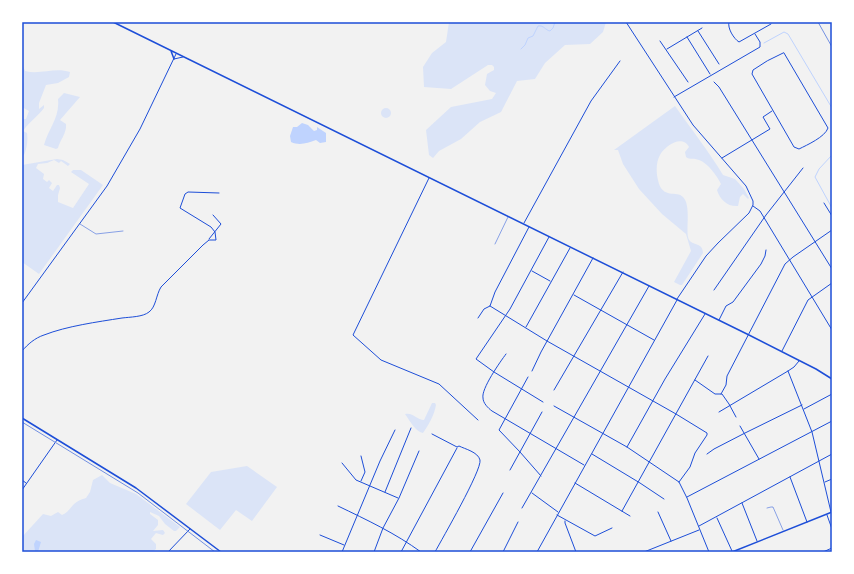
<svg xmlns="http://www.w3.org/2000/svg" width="854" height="574" viewBox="0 0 854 574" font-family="'Exo 2',sans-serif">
  <rect width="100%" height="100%" fill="#f2f2f2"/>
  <!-- green -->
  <path fill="#dbe4f7" d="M449 22H606L603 32 590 44 565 45 545 63 535 79 517 81 501 112 480 122 461 139 439 151 433 158 429 155 426 130 451 107 492 99 496 93 490 91 485 85 487 74 494 70V67L492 65H488L451 89 424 87 423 67 432 53 446 42Z
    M22 54V64L25 71C40 75 55 67 70 72L69 77 58 83 46 85 39 103V109L44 105V108C38 116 29 122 23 131L27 133C28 141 27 148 24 155L22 156V119H26L29 111 22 107V89L24 80 22 79Z
    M64 93 80 97 60 120 66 124C67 133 60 140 58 148L56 149 44 145C48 129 60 118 58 99Z
    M675 106C691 129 708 150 723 175L735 179 744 189 749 198 748 199 743 194 740 197 738 206C728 207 720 200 717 190L721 184C717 176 708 163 699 160 694 158 690 160 686 157L685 152 689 147C682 134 665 146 660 155 656 162 656 172 658 180 662 200 677 190 683 197 691 205 686 227 688 237 690 247 703 241 703 253L682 285H680L674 282 691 251 686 234 662 214 639 189 623 164 618 150H614Z
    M381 113a5 5 0 1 1 10 0a5 5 0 1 1-10 0Z
    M57 159 63 160 70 164 68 166 61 161 59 163 54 160 47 163 38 164 36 168 44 174 43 179 47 182 49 180 52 183 49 188 53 191 57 185H59L60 188 58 195V202L73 208 89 184 71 172 73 170H81L103 185 39 274 22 262V165Z
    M432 403H435L436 405C434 416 429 424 423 433 415 431 410 421 405 414 413 412 417 420 424 420Z
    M247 466 277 487 252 521 236 510 220 530 186 504 211 472Z
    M102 475 110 483 136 494 180 527 176 531H174L165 524 159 516 150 512V514L158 520V525L153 531 163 530 165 533 163 535 156 533 151 539 156 544V549L152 552H38L39 550 32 552H22V537L43 514 51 516 58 512 62 515C73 510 70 502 86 498L90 492 93 480Z"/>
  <!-- water -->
  <path fill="#bfd3fe" d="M302 123 308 125 314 131 317 130V127L326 133V142L320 143 316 140C307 143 300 146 291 142L290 136 293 127H297Z
    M36 540 41 542 38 552H32L35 551 34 544Z"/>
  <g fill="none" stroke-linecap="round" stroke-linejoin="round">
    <!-- stream -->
    <path stroke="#bfd3fe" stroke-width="1" d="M764 43 784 32 788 34 832 108
      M521 49 525 45 528 38 533 36 538 26C544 25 545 30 550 31L553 28 555 22
      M832 155 819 169 815 177 832 208"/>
    <!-- service -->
    <path stroke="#1d4ed8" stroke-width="0.5" d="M80 224 96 234 123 231
      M495 244 508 217
      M767 508 771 507H773L783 530"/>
    <!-- minor -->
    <path stroke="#1d4ed8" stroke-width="1" d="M729 22C727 28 734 39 739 42L771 24
      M698 31 719 64
      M687 37 710 74
      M660 41 688 82
      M667 49 702 28
      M784 53 828 128C825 137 807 145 799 149L794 147 752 74 753 70 767 61Z
      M714 82 719 87 832 269
      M674 97 760 47V42L755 34
      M722 158 770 129 763 117 772 111
      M429 178 353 335 381 360 439 384 478 420
      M824 203 832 216
      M753 206 760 211 832 330
      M524 223 591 101 620 61
      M209 239 221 224 213 215
      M532 271 550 281
      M714 290 766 215 803 168
      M574 295 654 340
      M490 306 547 341 676 414 707 433V435L695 453 690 467 679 482
      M478 318 484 309 490 306 495 292 529 227
      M719 320 726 306 733 302 761 264 765 256 766 250
      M526 327 570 248
      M22 351C28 344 35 338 44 335 67 326 97 322 122 318 130 317 143 317 149 312 156 307 156 295 161 287L203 245 209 240H216L215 232 211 227 180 208 185 194 188 192 219 193
      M782 351 808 300 832 283
      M506 354C500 362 481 389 483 398 483 403 488 408 492 411L584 465
      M532 371 541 352 593 258
      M788 371 812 432 831 512
      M528 377 499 430 520 452 541 476
      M695 380 715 394H722L729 404 736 417
      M554 390 623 272
      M721 394 726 385 727 376 785 264 793 257 832 230
      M543 402 494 372 476 359 510 309 549 237
      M554 406 627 447 679 482 687 498 709 552
      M804 409 832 394
      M719 412 788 371 794 367 799 361
      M740 426 759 459
      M432 434 457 447 459 446C465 449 478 452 480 460 482 470 442 539 435 552
      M627 447 665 379 705 314
      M592 454 640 483 664 499
      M707 454 714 449 745 433 802 405
      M361 456 365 472 361 481
      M342 463 356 480 398 498
      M510 470 542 412
      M790 477 807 522
      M22 480 26 483
      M825 482 832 479
      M575 483 630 516
      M385 492 411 428
      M532 493 558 512
      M687 497 832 421
      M742 503 757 541
      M338 506C367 520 395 533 421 552
      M522 508 649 286
      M622 511 708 356
      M658 512 671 541
      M557 515 595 536 612 528
      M827 515 832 529
      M717 518 732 551
      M565 521V523L576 552
      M699 526 832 454
      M832 534V536
      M320 535 344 545
      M168 552 190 529
      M342 552 380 461 395 430
      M374 552 383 528 399 498 419 451
      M401 552 457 448
      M470 552 503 493
      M503 552 518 522
      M537 552 677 300
      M644 552 699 530
      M823 552 832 548"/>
    <!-- secondary -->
    <path stroke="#1d4ed8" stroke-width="1" d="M626 22 693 125 746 186 753 201V205L749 213 718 243 706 256 677 299
      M174 59 183 57
      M22 303 107 186 140 129 176 54
      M22 490 57 440"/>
    <!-- primary -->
    <path stroke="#1d4ed8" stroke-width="1.5" d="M22 418 136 488 221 552
      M732 552 832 512"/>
    <!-- trunk -->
    <path stroke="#1d4ed8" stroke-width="1.5" d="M113 22 749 335 816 369 832 379
      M171 51 174 59"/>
    <!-- tram -->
    <path stroke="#7290e2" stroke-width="1" d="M22 422 138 493 215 552"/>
    <!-- rail -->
    <path stroke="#7290e2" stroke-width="1" d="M818 22 832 47"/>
  </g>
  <!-- border -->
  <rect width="854" height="574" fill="none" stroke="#ffffff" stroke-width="46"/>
  <rect x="23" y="23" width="808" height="528" fill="none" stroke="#1d4ed8" stroke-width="1.5"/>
</svg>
